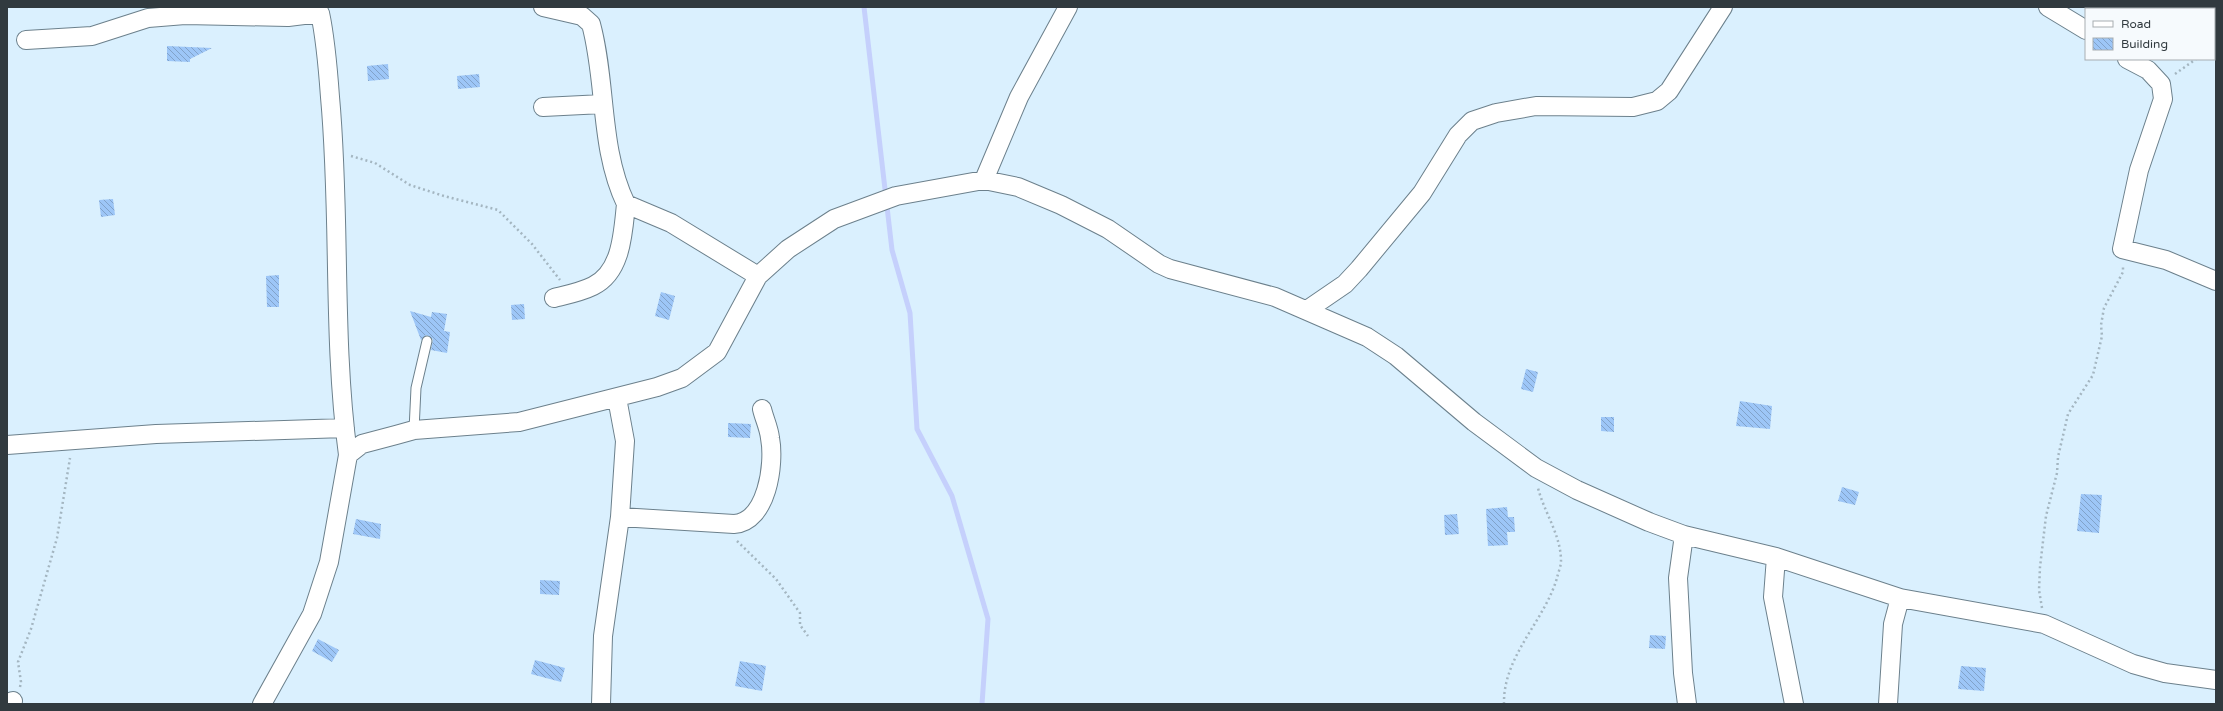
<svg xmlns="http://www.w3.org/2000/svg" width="2223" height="711" viewBox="0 0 2223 711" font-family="'Varela Round',sans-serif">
  <defs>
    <pattern id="building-back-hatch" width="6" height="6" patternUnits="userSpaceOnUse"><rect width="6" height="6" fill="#9dc6f7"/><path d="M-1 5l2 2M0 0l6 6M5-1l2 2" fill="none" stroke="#81a2c9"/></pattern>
  </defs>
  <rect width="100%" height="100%" fill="#daf0fe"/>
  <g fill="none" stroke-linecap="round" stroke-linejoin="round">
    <!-- stream -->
    <path stroke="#c5d0fc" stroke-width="5" d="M864 7 892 250 910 313 917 429 952 496 988 619 982 704"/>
  </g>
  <!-- building -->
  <path fill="url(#building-back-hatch)" d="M167 46 212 48 190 59V62L167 61Z
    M388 64 389 79 368 81 367 66Z
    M479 74 480 87 458 89 457 76Z
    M113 199 115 215 101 217 99 200Z
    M279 275V307H267L266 276Z
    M661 292 675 296 669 320 655 316Z
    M524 304 525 319 512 320 511 305Z
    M410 311 431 317 432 312 447 314 444 331 450 332 447 353 431 350 433 339 426 335 421 340Z
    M1526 369 1538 372 1533 392 1521 389Z
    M1740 401 1772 406 1770 429 1736 426Z
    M1601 417H1614V432L1601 431Z
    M728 423 751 424 750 438 728 437Z
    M1842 487 1859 492 1855 505 1838 501Z
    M2081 494 2102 495 2099 533 2077 531Z
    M1507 507 1508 517H1514L1515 532H1507L1508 545 1488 546 1486 509Z
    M1457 514 1459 534 1445 535 1444 515Z
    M356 519 381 524 380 539 353 534Z
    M540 580 560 581 559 595 540 594Z
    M1650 635 1666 636 1665 649 1649 648Z
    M318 639 339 650 332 662 312 651Z
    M535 660 565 668 561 682 531 674Z
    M740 661 766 666 762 691 735 686Z
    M1961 666 1986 668 1984 691 1958 689Z"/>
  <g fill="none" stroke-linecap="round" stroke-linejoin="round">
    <!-- service casing -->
    <g stroke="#6c808c" stroke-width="11">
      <path id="service" d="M414 430 416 388 427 341"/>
    </g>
    <!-- minor casing -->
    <g stroke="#6c808c" stroke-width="20">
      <path id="minor" d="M543 7 582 16 591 24C607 83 599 148 626 204L671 223 758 276
        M2048 7 2086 30
        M26 40 92 36 148 18 185 15 288 17 320 13C326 41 328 69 330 97 341 216 332 336 348 455
        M2127 59 2148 70 2161 84 2163 99 2139 170 2122 249 2166 260 2216 281
        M543 107 603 104
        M984 180 1019 97 1068 7
        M554 298C566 295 581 292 593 286 622 272 623 232 626 204
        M1307 310 1345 284 1359 269 1422 193 1458 135 1472 121 1496 113 1536 106 1633 107 1657 101 1669 91 1723 7
        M7 445 156 434 345 428
        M620 517 734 524C767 522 775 464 770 438 769 428 764 418 762 409
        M1684 535 1678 578 1683 673 1687 704
        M1776 557 1773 597 1794 704
        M7 703 13 701
        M262 704 312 614 329 562 348 455 362 444 396 435 414 430 519 422 657 387 682 378 717 352 758 276 788 249 834 219 896 196 984 180 1018 187 1061 205 1108 229 1159 264 1170 269 1275 297 1367 337 1396 356 1474 422 1536 468 1577 490 1649 522 1684 535 1776 557 1900 598 2044 624 2133 664 2165 673 2216 680
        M601 704 603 636 620 517 625 441 617 398
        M1888 704 1893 624 1900 598"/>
    </g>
    <!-- path -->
    <path stroke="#a4b6c1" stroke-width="2.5" stroke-dasharray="2 3" stroke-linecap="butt" d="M2214 45 2216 44
      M2175 74 2196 59
      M351 156 375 163 410 185 444 196 498 210 532 244 560 280
      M737 541 776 579 800 613V625L808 636
      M2042 608 2039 590 2040 567 2046 516 2057 473 2058 457 2068 414 2093 375 2102 336 2101 325 2104 308 2123 272V266
      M20 687 21 682 18 662 31 629 57 538 70 458
      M1504 704C1503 656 1544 622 1557 578 1558 573 1561 566 1561 561 1561 535 1544 512 1538 488"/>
    <!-- service -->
    <use href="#service" stroke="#fff" stroke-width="9"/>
    <!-- minor -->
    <use href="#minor" stroke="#fff" stroke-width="18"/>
  </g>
  <!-- border -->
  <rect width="2223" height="711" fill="none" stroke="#313a3f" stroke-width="16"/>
  <!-- legend -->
  <rect x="2085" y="8" width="130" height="52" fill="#f6fafd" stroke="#a7adb1"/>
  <rect x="2093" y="21" width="20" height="6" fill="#ffffff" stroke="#a7adb1"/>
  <text x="2121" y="28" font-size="12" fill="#313a3f">Road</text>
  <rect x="2093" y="38" width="20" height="12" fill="url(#building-back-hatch)" stroke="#a7adb1"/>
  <text x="2121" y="48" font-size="12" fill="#313a3f">Building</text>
</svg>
